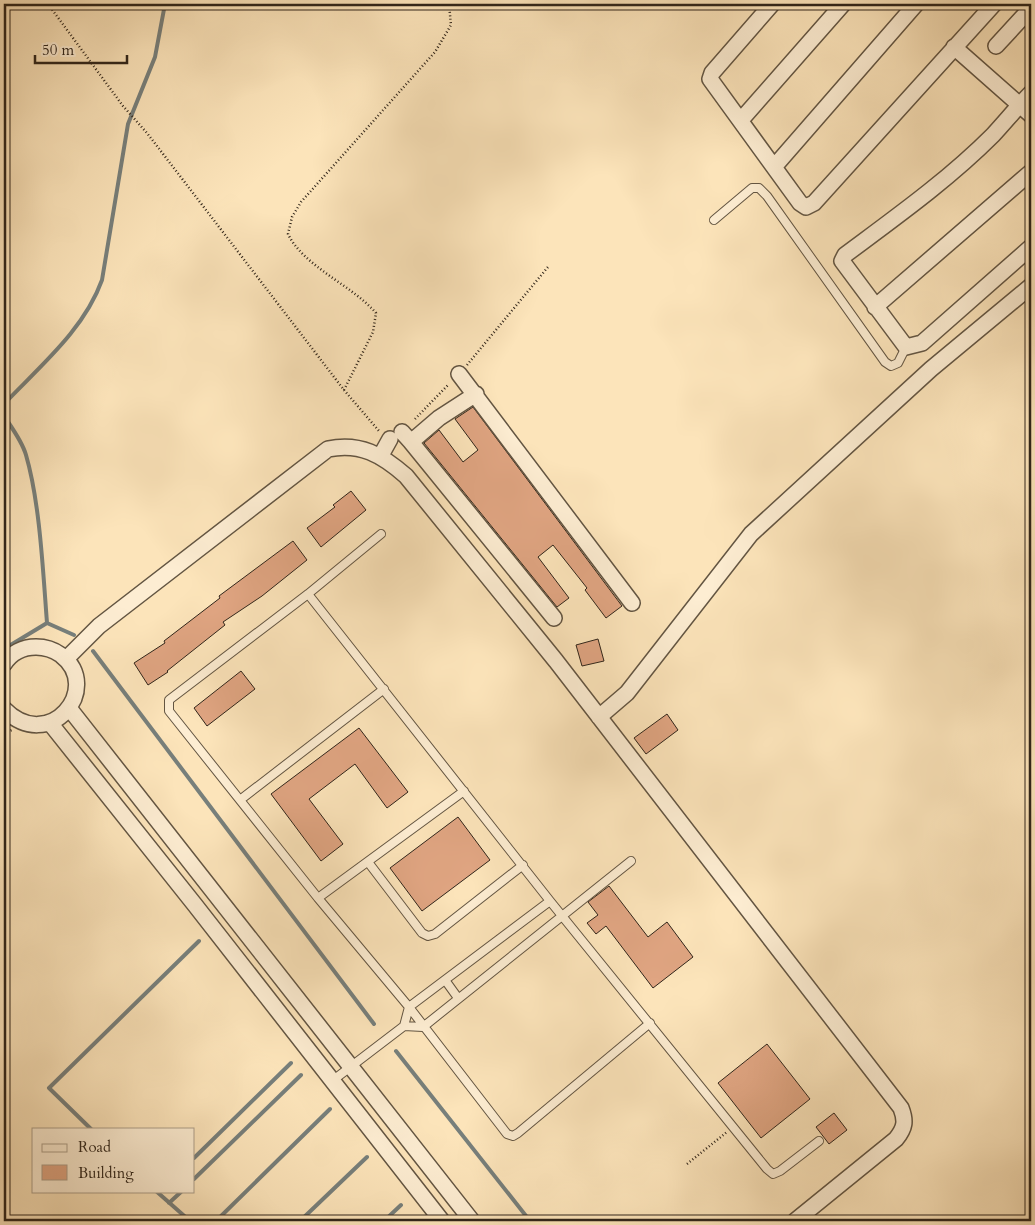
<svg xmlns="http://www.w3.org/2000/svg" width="1035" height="1225" viewBox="0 0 1035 1225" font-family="Cardo,serif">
  <rect width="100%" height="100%" fill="#fce4ba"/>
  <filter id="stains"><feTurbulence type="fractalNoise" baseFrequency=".004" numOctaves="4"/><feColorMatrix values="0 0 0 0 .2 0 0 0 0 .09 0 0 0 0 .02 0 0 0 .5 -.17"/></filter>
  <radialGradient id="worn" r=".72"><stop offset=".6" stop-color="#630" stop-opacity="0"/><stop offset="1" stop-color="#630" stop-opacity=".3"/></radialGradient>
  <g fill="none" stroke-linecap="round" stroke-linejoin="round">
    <!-- stream -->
    <path stroke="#777f7b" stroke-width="4" d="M4 404C40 366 84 330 102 280L128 124 155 57 165 4
      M4 416C12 428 22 441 26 455 40 503 43 572 47 623L4 649
      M47 623 74 635
      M93 651 374 1024
      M396 1051 530 1221
      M91 1129 49 1088 199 941
      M194 1158 291 1063
      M194 1179 301 1075
      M156 1191 190 1221
      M169 1203 182 1191
      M216 1221 330 1109
      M300 1221 367 1157
      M384 1221 401 1205"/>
  </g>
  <!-- building -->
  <path fill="#e0a582" stroke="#30251a" d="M473 407 622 606 606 618 585 590 587 588 553 545 538 557 569 598 557 607 424 443 439 430 463 462 478 450 455 419Z
    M351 491 366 510 321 547 307 528 335 507 333 505Z
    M293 541 307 560 262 596 223 622 225 625 167 671 168 672 148 685 134 663 165 643 164 641 220 598 219 596Z
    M598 639 604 661 582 666 576 645Z
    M241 671 255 689 207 726 194 708Z
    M667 714 678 730 646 754 634 738Z
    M359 728 408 792 387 808 355 764 309 799 343 844 321 861 271 794Z
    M458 817 490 860 422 911 390 868Z
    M609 886 648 937 667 922 693 957 653 988 606 926 596 934 587 923 598 915 588 902Z
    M767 1044 810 1099 761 1138 718 1083Z
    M834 1113 847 1130 829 1144 816 1127Z"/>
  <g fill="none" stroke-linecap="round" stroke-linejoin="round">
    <!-- service casing -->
    <g stroke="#635542" stroke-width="10">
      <path id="service" d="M714 220 752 188H759L767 196 885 362 891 366 898 363 906 347
        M381 534 308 594 169 700V711L318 898 409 1007 507 1134 513 1136 518 1133 650 1023
        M308 594 550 901 767 1169 773 1174 780 1171 819 1141
        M240 800 384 689
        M368 862 422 933 428 936 435 934 523 865
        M318 898 464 791
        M445 980 458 998
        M404 1026 409 1007 550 901
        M332 1081 404 1026 423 1027 631 861"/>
    </g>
    <!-- minor casing -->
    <g stroke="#635542" stroke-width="18">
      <path id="minor" d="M772 4 712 73 710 79 800 203 806 207 814 203 994 4
        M996 46 1031 8
        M954 47 1031 115
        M1031 93C1018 106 1006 121 993 135 948 180 896 217 845 255L842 261 906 347 922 343 1031 247
        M741 120 843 4
        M774 167 916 4
        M875 307 1031 172
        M459 374 632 603
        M402 432 411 442 439 418 476 394
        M411 442 554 618
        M380 457 390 439
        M66 659 99 626 328 449C360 442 382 455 406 476L556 661 901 1108C906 1121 905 1128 896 1139L795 1221
        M4 664C11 653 23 647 36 647 46 647 54 650 61 655 104 688 49 755 4 709
        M69 708 472 1221
        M599 717 627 693 751 534 931 369 1031 286
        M50 723 195 905 442 1221"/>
    </g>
    <!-- path -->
    <path stroke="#30251a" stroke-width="2.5" stroke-dasharray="1 2.5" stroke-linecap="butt" d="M48 4 123 106 147 133 344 390 379 431
      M467 365 548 267
      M344 390 373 332 376 313C352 285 304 267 288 234L292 217 301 202 435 52 451 25 449 4
      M415 419 449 384
      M4 733 12 730
      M687 1164 727 1132"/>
    <!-- service -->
    <use href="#service" stroke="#fdedd2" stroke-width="8"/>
    <!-- minor -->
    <use href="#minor" stroke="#fdedd2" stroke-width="15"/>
  </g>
  <!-- margin -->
  <rect width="1035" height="1225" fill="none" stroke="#fce4ba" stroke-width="20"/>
  <rect x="5" y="5" width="1025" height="1215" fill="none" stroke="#30251a" stroke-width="2.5"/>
  <rect x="10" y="10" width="1015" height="1205" fill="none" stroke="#30251a"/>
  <!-- legend -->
  <rect x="32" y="1128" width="162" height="65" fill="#fdedd2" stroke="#ab9d88"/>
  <rect x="42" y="1144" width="25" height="8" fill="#fdedd2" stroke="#ab9d88"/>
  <text x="78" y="1152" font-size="15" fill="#30251a">Road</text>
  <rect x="42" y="1165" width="25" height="15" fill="#e0a582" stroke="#ab9d88"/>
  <text x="78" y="1178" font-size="15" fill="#30251a">Building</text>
  <!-- scale -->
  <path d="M35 55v8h92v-8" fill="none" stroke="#30251a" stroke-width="2.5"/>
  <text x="42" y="55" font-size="15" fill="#30251a" stroke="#fdedd2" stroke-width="4" paint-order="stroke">50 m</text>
  <rect width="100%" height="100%" filter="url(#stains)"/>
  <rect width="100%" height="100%" fill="url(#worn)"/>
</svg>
